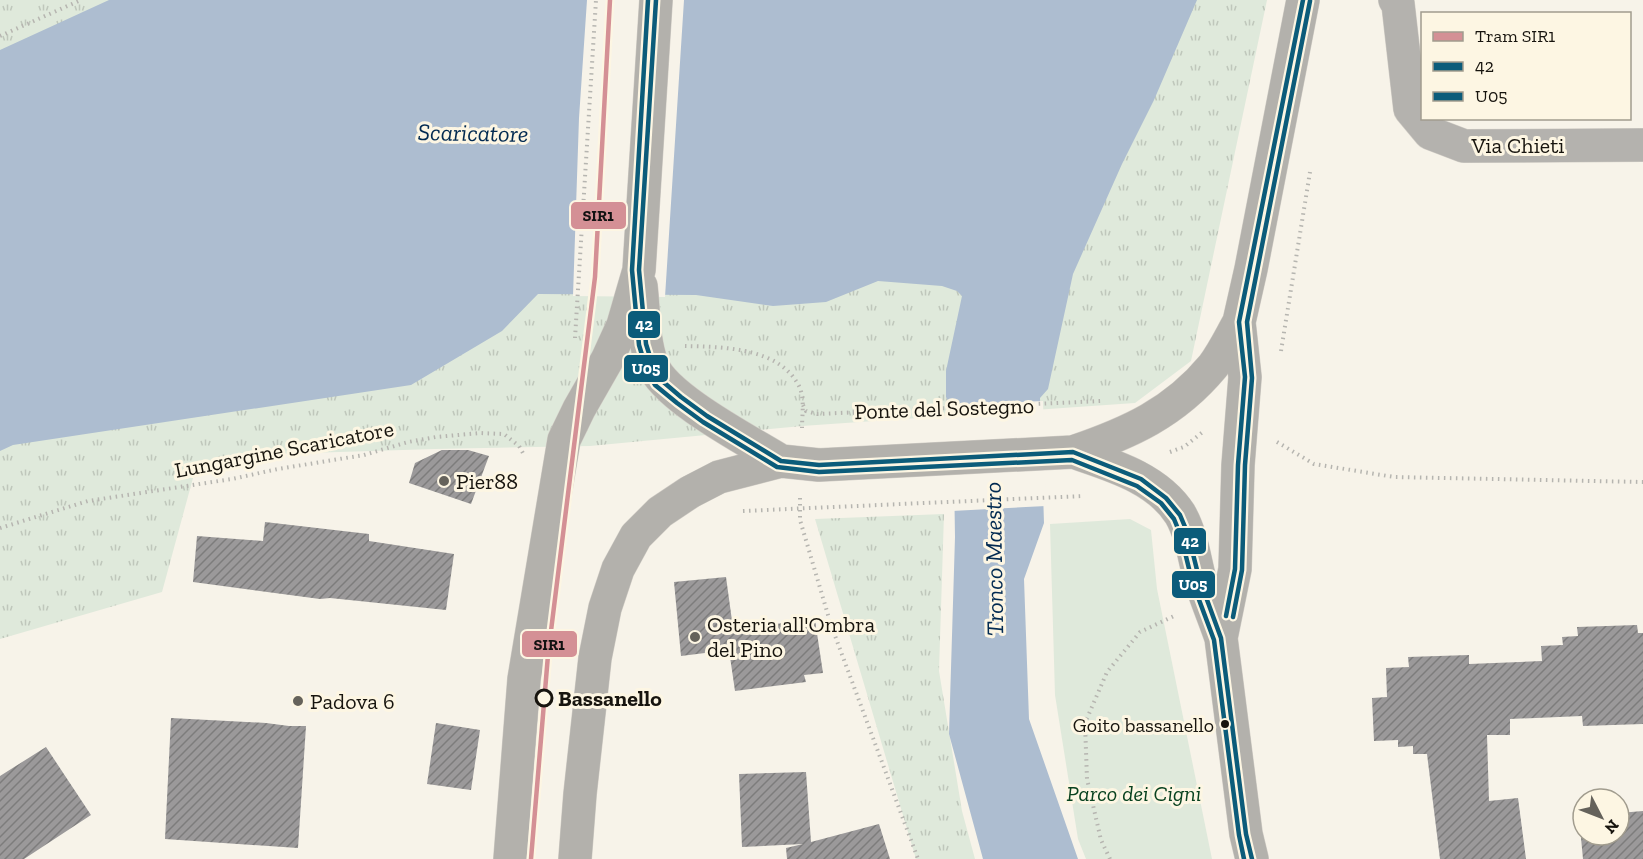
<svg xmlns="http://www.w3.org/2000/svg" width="1643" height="859" viewBox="0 0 1643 859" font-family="'Zilla Slab',serif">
  <defs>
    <pattern id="grass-tufts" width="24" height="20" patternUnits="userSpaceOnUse" patternTransform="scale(1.5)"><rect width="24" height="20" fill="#dfe9db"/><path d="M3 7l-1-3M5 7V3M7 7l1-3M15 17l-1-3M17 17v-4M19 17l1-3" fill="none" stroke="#bfc7bb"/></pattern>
    <pattern id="building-hatch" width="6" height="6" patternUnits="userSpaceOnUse" patternTransform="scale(1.5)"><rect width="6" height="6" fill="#9b999a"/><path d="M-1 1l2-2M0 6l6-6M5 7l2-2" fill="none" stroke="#7d7c7c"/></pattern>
  </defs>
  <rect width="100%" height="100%" fill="#f7f3e9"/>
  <!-- grass -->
  <path fill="url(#grass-tufts)" d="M0 0H1267L1191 361 1135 403 802 426 590 446 435 449 275 454 193 478 162 592 0 639Z
    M944 514 939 671 962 811 975 859H916L815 519Z"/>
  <!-- park -->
  <path fill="#dfe9db" d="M1130 519 1151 530 1157 589 1212 859H1086L1078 839 1055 695 1050 524Z"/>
  <!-- water -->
  <path fill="#adbdd0" d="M109 0H1197L1154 100 1122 164 1073 274 1048 389 1040 398 1044 523 1024 579 1029 719 1078 859H983L949 734 955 537 953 410 946 397V371L962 296 957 291 942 286 878 281 826 302 773 306 696 295 538 294 502 331 411 385 13 445 0 451V50Z"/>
  <!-- pier -->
  <path fill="#f7f3e9" d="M587 0H684L665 297 573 296 579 118Z
    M1043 401 1046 506 952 511 950 411 947 405Z"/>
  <!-- building -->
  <path fill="url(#building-hatch)" d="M442 450H468L489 456 471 504 409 483 415 463Z
    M265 522 369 534V541L454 554 446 610 330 598 320 599 193 582 197 536 263 541Z
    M726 577 733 628 815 620 823 673 804 675 806 682 735 691 729 650 681 656 674 582Z
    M1637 625 1638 633H1643V724L1583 726 1582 716 1510 719V735H1487L1489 801 1518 798 1526 859H1440L1427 754H1413V746L1398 747V740L1374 741 1372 698 1387 697 1386 668 1409 667 1408 657 1469 655V664L1542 661 1541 646 1563 645 1562 637 1578 636 1577 627Z
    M171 718 266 723 289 726H306L298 848 165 839Z
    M436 723 480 730 471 790 427 784Z
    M46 747 91 815 24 859H0V776Z
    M806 772 811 842 879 824 890 859H787L786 848 803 844 742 847 739 774Z
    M1643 811V859H1583L1579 817 1583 816V835H1619V813Z"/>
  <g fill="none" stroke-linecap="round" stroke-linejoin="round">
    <!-- minor casing -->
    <g stroke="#d2cec7" stroke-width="34">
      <path id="minor" d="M1395 0 1398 4 1410 109 1430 133 1464 146 1643 145"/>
    </g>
    <!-- secondary casing -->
    <g stroke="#d2cec7" stroke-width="34">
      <path id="secondary" d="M641 286C644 312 643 340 652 364 665 398 749 441 781 461
        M1073 452C1129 433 1174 413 1213 366 1223 353 1231 336 1239 322
        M510 859 524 679 564 440 579 409 607 360 623 325 639 270 656 0
        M575 859 580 794 595 658 605 608 618 569 636 536 660 512 690 492 719 477 781 461 819 465 1073 452C1111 465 1157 478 1180 514 1191 533 1194 556 1199 576 1205 597 1214 617 1221 638
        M1252 859 1246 834 1221 638 1235 569 1238 465 1245 377 1239 322 1251 269 1303 0"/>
    </g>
    <!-- path -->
    <path stroke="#b6b5b0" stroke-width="4" stroke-dasharray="1.5 4.5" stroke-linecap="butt" d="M0 36 81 0
      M575 338 596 0
      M685 346C722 347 779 347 799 386 805 398 802 415 802 428
      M1281 351 1310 172
      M803 405 806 411 817 414 1101 401
      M1277 442 1314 464 1394 477 1643 482
      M1170 452 1184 447 1204 431
      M800 498V520L831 625 918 859
      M743 511 1083 496
      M0 528 88 501 232 479 278 469 364 455 408 442 436 437 480 433 504 434 519 446 524 455
      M1110 859 1101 840 1087 779 1085 723 1107 672 1140 632 1174 616"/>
    <!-- minor -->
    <use href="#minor" stroke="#b4b2ae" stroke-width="33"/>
    <!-- secondary -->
    <use href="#secondary" stroke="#b3b1ac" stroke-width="33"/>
    <!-- bus-1 casing -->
    <g stroke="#fdf6e3" stroke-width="9">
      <path id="bus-1" d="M656 0 639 270 646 344 653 366 661 380 681 397 707 416 781 461 819 465 1073 452 1141 479 1166 498 1180 515 1188 534 1199 578 1221 638 1246 834 1252 859
        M1226 616 1235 569 1238 465 1245 377 1239 322 1303 0"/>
    </g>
    <!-- bus-2 casing -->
    <g stroke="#fdf6e3" stroke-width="9">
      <path id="bus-2" d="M648 0 632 270 639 345 646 368 655 385 677 403 703 422 777 467 819 472 1072 460 1137 486 1161 503 1174 519 1181 536 1192 581 1214 640 1239 835 1244 859
        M1233 617 1242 570 1245 465 1252 378 1247 322 1310 1"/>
    </g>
    <!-- bus-1 -->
    <use href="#bus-1" stroke="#0c5c7a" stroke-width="4.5"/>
    <!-- bus-2 -->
    <use href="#bus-2" stroke="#0c5c7a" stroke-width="4.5"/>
    <!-- tram-1 casing -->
    <g stroke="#fdf6e3" stroke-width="9">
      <path id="tram-1" d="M531 859 548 655 595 277 610 0"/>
    </g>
    <!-- tram-1 -->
    <use href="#tram-1" stroke="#d49095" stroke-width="4.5"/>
  </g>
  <!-- markers -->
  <g fill="#65625b" stroke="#fdf6e3" stroke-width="2">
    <circle cx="444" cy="481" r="6"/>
    <circle cx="695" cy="637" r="6"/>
    <circle cx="298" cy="701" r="6"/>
  </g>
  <circle fill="#fdf6e3" stroke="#17140e" stroke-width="3" cx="544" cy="698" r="8"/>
  <circle fill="#17140e" stroke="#fdf6e3" stroke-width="2" cx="1225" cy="724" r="5"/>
  <g text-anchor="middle" stroke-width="6" stroke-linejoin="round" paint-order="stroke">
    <!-- bus labels -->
    <g font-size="20" fill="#17140e" stroke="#fdf6e3" text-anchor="end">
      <text x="1214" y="732">Goito bassanello</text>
    </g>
    <!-- street labels -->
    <g font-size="22" fill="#17140e" stroke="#fdf6e3">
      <text x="1518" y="153">Via Chieti</text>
      <text transform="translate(944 408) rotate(-2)" y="8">Ponte del Sostegno</text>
      <text transform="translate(284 449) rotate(-11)" y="8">Lungargine Scaricatore</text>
    </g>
    <!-- poi labels -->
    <g font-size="22" fill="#17140e" stroke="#fdf6e3" text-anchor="start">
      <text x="456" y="489">Pier88</text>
      <text x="707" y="632">Osteria all'Ombra<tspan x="707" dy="25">del Pino</tspan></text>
      <text x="310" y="709">Padova 6</text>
    </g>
    <!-- stop labels -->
    <g font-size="22" font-weight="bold" fill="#17140e" stroke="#fdf6e3" text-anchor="start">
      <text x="558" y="706">Bassanello</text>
    </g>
    <!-- park labels -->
    <g font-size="22" font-style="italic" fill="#08421f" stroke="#fdf6e3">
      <text x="1134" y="801">Parco dei Cigni</text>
    </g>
    <!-- water labels -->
    <g font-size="24" font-style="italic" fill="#022a51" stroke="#fdf6e3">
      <text transform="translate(473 133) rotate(1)" y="8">Scaricatore</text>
      <text transform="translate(994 559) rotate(-91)" y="8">Tronco Maestro</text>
    </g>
  </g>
  <g stroke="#fdf6e3" stroke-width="2">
    <rect x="570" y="201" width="57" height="29" rx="6" fill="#d49095"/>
    <rect x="627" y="310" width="34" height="29" rx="6" fill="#0c5c7a"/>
    <rect x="623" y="354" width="46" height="29" rx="6" fill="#0c5c7a"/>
    <rect x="1173" y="527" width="34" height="28" rx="6" fill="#0c5c7a"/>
    <rect x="1171" y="570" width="45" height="29" rx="6" fill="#0c5c7a"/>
    <rect x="521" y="630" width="57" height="28" rx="6" fill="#d49095"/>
  </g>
  <g font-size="16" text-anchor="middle" font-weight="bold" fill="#fff">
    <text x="644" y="330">42</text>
    <text x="646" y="374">U05</text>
    <text x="1190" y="547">42</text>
    <text x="1193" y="590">U05</text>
  </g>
  <g font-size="16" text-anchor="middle" font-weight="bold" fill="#111">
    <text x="598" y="221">SIR1</text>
    <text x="549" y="650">SIR1</text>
  </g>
  <!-- legend -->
  <rect x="1421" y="12" width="210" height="108" fill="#fdf6e3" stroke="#a19c8e" stroke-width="1.5"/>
  <rect x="1433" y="32" width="30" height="9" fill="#d49095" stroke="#a19c8e" stroke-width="1.5"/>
  <text x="1475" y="42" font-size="18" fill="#17140e">Tram SIR1</text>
  <rect x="1433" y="62" width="30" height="9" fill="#0c5c7a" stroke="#a19c8e" stroke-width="1.5"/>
  <text x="1475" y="72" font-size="18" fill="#17140e">42</text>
  <rect x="1433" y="92" width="30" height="9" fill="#0c5c7a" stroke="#a19c8e" stroke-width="1.5"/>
  <text x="1475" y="102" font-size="18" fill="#17140e">U05</text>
  <!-- north arrow -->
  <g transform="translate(1601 817) rotate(132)"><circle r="28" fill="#fdf6e3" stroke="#a19c8e" stroke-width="1.5"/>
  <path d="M0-4.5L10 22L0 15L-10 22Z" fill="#65625b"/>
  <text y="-9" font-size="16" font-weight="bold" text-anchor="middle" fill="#17140e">N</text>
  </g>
</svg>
